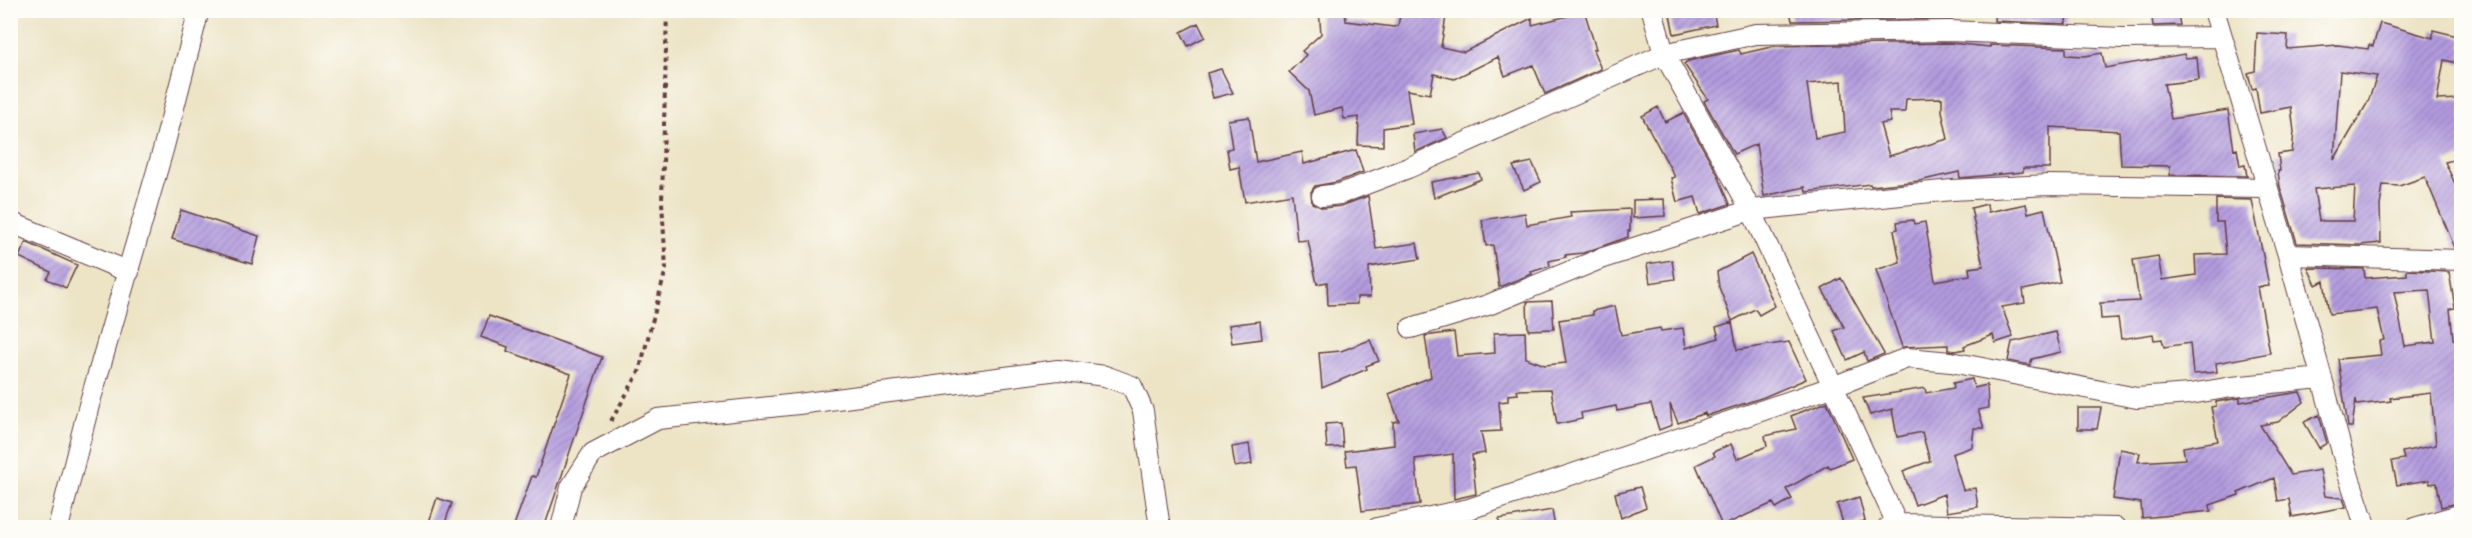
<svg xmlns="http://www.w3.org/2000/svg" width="2472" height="538" viewBox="0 0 2472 538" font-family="'Old Standard TT',serif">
  <defs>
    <pattern id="building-hatch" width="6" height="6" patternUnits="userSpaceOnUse" patternTransform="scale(1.5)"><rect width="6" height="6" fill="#b39bdf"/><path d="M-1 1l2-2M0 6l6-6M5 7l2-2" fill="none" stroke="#947eb5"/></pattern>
  </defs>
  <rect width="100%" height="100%" fill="#fdfcf7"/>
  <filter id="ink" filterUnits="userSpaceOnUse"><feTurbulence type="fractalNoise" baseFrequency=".0167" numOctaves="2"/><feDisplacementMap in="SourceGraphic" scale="12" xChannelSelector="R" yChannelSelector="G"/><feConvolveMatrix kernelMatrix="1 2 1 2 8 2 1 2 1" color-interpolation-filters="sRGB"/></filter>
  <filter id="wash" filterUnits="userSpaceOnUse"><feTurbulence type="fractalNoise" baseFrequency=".008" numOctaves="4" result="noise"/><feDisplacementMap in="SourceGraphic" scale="24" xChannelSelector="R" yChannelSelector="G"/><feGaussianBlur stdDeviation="1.35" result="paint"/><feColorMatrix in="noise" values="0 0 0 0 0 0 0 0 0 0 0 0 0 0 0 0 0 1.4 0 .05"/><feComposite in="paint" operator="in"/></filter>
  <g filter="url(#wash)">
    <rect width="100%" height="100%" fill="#ede4c6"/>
    <g id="blocks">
      <!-- building -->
      <path fill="url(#building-hatch)" fill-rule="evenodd" d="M1319 10H1345L1346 21 1394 27 1398 26 1401 10H1447L1441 47 1464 52 1532 18V25L1568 16 1567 10H1584L1596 49 1593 50 1601 69 1545 94 1533 65 1505 76 1498 57 1454 79 1434 74 1430 94 1407 90 1412 124 1383 128V146L1358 145 1359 117 1344 119 1342 108 1314 115 1309 91 1289 72 1306 55 1302 51 1321 34Z
        M1669 10H1713L1716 25 1674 34Z
        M1790 10H1953L1952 19 1792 21Z
        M1995 10H2067L2066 24 1994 21Z
        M2151 10H2177L2180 25 2153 26Z
        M1198 23 1205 37 1188 46 1181 32Z
        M2380 23 2433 38V30L2462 37V64L2444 60 2437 100 2462 99V158L2445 162 2462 199V248H2455L2425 177 2399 186 2383 185 2380 206 2381 243 2360 245 2297 243 2280 187 2278 171H2280L2278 154 2292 152 2294 132 2291 107 2260 113 2256 88 2252 89 2248 73 2255 71 2257 33 2288 35 2287 49 2338 45 2368 49 2369 45 2373 46ZM2340 71 2377 76 2368 102 2334 160ZM2355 186 2353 221H2319L2314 189Z
        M1949 43 1990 47V45L2066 48V55L2085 56 2102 53 2105 68 2184 54 2185 58 2197 57 2199 80 2164 84 2171 119 2228 110 2234 150 2237 149 2240 166 2245 165 2247 176 2170 175V166L2121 165 2119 131 2050 127V168H2023V172L1960 178 1959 172 1919 181 1871 186 1870 184 1806 192 1805 187 1764 196 1756 144 1734 154 1704 101 1708 99 1684 64 1688 61 1739 50 1741 54 1775 46ZM1842 81 1845 132 1815 138 1807 84ZM1942 98V111L1948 139 1889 156 1880 124 1891 122 1889 112H1905L1906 99Z
        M1221 69 1233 93 1213 98 1207 73Z
        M1658 107 1665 122 1683 113 1717 173 1730 204 1700 214 1695 197 1677 202 1671 178 1675 177 1642 116Z
        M1249 117 1256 162 1302 152 1304 164 1356 150 1363 172 1337 182 1315 186 1311 192 1312 203 1323 208 1341 206 1368 196 1376 249 1417 243 1420 259 1369 267 1370 297H1357V304L1328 305 1327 282 1317 284 1308 240 1297 241 1292 194 1245 202 1239 167 1230 169 1227 149 1232 148 1228 120Z
        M1442 129 1447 138 1415 152 1413 134Z
        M1532 162 1541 182 1524 190 1513 166Z
        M1479 173 1481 179 1434 198 1431 182Z
        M1664 199 1665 216 1633 218V200Z
        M2216 199 2252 200 2269 286 2258 287 2270 353 2216 363 2217 372 2193 374 2190 343 2164 347 2162 339 2154 340 2153 334 2121 339 2118 318 2101 319 2100 303 2139 301 2133 260 2158 256 2162 280 2196 275 2195 255 2226 254 2223 222H2216Z
        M1987 204 1988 212 2026 204 2028 213 2044 209 2060 282 2023 290 2025 303 2002 307 2013 337 1995 343 1993 335 1964 346 1965 349 1956 351 1948 350V345L1902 347 1876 270 1900 262 1894 230 1898 229 1897 222 1913 220 1914 224 1925 222 1935 281 1970 275 1969 268 1983 266 1971 208Z
        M1630 209V231H1628V237L1583 253 1565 255 1566 257 1549 261 1550 266 1531 272 1532 274 1499 287 1493 245 1486 246 1482 220 1525 213 1527 225 1571 217 1570 212Z
        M181 210 259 236 252 264 172 239Z
        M26 242 77 265 66 288 47 279 51 272 19 257Z
        M1751 254 1775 306 1759 315 1755 309 1732 321 1719 287 1717 272Z
        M1672 260 1675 279 1650 283 1647 264Z
        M2308 268 2364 269 2365 278 2407 275V270L2449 272 2455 308 2450 309 2453 339H2462V502L2441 507 2437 483 2430 484 2429 480 2397 485 2392 461 2404 459 2402 452 2436 445 2431 393 2390 398 2391 401 2357 405 2356 399 2352 427H2348L2338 359 2381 355 2379 341 2384 340 2377 309 2329 314 2324 281 2316 285ZM2429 290 2435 342 2405 346 2394 292Z
        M1841 278 1884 354 1867 361 1864 352 1847 360 1834 331 1844 327 1822 289Z
        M1552 301 1554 329 1528 330 1527 302Z
        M1615 306 1621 335 1660 328 1661 331 1683 328 1686 348 1719 338 1716 327 1732 322 1737 350 1789 342 1806 379 1764 397 1706 416 1705 413 1678 423 1670 404 1672 425 1659 430 1651 404 1617 411 1616 406 1581 413 1582 419 1557 424 1551 389 1517 390 1518 394 1508 395V401L1499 402 1501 431 1481 432 1485 453 1472 455 1476 494 1454 499 1453 454 1415 459 1420 504 1362 511 1356 465 1347 466 1345 451 1394 445 1393 422 1399 421 1389 394 1431 377 1425 336 1454 332 1457 356 1495 353 1494 333 1525 332 1526 358 1545 365 1566 363 1559 320 1593 315 1592 311Z
        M489 316 602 357 544 528H513L532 476 536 477 571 374 507 351 508 347 481 337Z
        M1260 321 1262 339 1232 343 1229 325Z
        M2056 332 2061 352 2032 359 2030 365 2008 361 2012 342Z
        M1370 340 1379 361 1366 366 1367 369 1322 388 1319 353 1341 351Z
        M1972 379 1974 388 1987 385 1988 408 1978 410 1984 428H1974L1972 447 1952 454 1963 490 1975 488 1978 507 1947 512 1944 494 1915 505 1903 471 1930 461 1922 432 1897 437 1892 409 1870 415 1863 398 1925 388 1926 393 1954 388 1953 383Z
        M2300 392 2304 402 2278 422 2260 425 2291 475 2320 470 2325 496 2343 498 2346 507 2292 517 2289 499 2278 501 2274 478 2238 493 2239 495 2210 505 2211 511 2142 518 2141 503 2113 499 2120 449 2140 453 2138 462 2185 459 2183 447 2218 441 2211 407 2216 406V402L2240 398V402Z
        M1827 402 1852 459 1830 468 1828 465 1786 489 1792 499 1776 508 1773 503 1722 526 1696 465 1715 456 1713 452 1731 444 1737 459 1767 446 1765 436 1796 429 1791 416Z
        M2078 408H2101L2097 429H2078Z
        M2319 415 2327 443 2319 448 2304 422Z
        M1341 423 1343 447 1327 448 1325 424Z
        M1249 444 1252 464 1235 467 1232 447Z
        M1640 487 1646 507 1621 518 1615 493Z
        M1859 497 1865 521 1844 526 1837 504Z
        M437 498 452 503 443 528H427Z
        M1552 510 1555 528H1500L1499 519Z"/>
    </g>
  </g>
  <g filter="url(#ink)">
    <use href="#blocks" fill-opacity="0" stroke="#623d42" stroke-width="1.5"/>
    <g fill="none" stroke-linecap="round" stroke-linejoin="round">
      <!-- street casing -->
      <g stroke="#623d42" stroke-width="22">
        <path id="street" d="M1652 10 1664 54 1751 210 1899 528
          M2214 10 2288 255 2349 477 2366 528
          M1322 196 1340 194 1408 168 1664 54 1756 34 1949 31 2123 38 2222 37
          M10 222 129 272
          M2288 255 2462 260
          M1411 328 1488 305 1600 259 1751 210 1952 190 2048 185 2268 188
          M58 528 89 405 163 150 199 10
          M561 528 571 487 593 453 658 419 798 404 1058 370 1105 376 1132 386 1143 411 1160 528
          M1377 528 1469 509 1835 386 1907 358 1951 362 2137 398 2190 394 2232 387 2321 378
          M1887 528 1897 524 2116 528
          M2414 528 2462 514"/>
      </g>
      <!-- path -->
      <path stroke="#623d42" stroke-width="4" stroke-dasharray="4.5 4.5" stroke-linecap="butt" d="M611 421 639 372 666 269 662 202 667 10"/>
      <!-- street -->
      <use href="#street" stroke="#fff" stroke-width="20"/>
    </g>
  </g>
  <!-- margin -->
  <rect width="2472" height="538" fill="none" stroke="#fdfcf7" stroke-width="36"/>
</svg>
